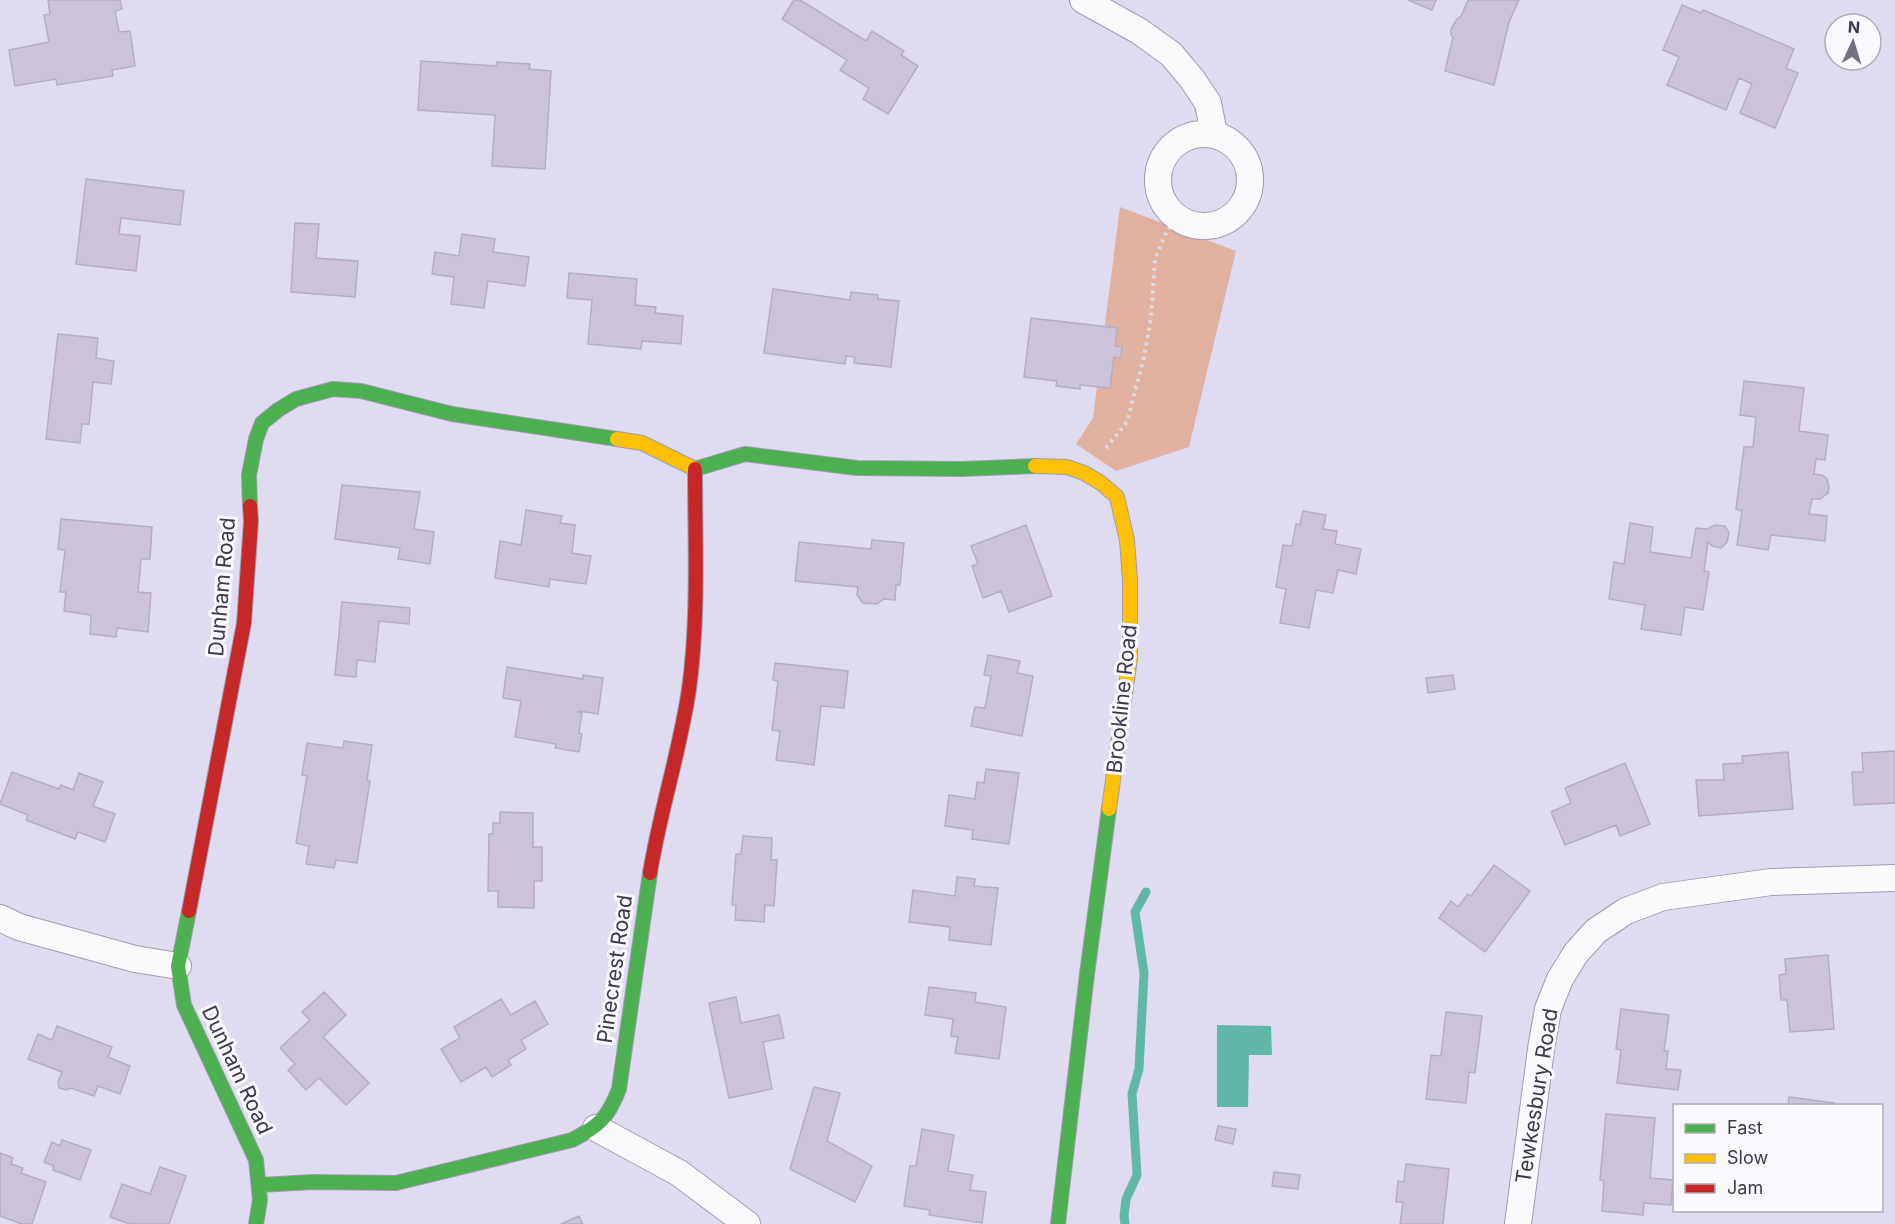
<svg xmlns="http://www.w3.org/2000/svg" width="1895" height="1224" viewBox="0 0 1895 1224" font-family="Inter,sans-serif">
  <rect width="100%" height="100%" fill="#dfdcf2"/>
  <!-- forest -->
  <path fill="#e0b1a1" d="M1120 207 1236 251 1189 447 1116 471 1076 444 1093 418Z"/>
  <!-- water -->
  <path fill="#61b8a7" d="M1217 1025 1271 1026 1272 1055H1249L1248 1107H1217Z"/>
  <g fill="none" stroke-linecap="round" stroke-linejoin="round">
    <!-- stream -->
    <path stroke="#61b8a7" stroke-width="9" d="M1125 1224 1124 1216 1126 1199 1137 1175 1132 1094 1139 1069 1144 973 1135 912 1146 892"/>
  </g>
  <!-- building -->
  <path fill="#cdc4dc" stroke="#b4aebf" stroke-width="1.5" d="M48 0H120L122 9 115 11 119 32 130 31 135 66 112 70 113 76 57 85 56 79 15 86 9 50 49 42 44 15 50 14Z
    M794 0H800L866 41 872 31 904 51 901 55 918 66 888 114 863 99 869 88 840 70 847 60 782 19Z
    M1408 0H1436L1432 10Z
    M1468 0H1519L1509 22 1494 85 1445 71 1453 37 1451 35V29L1457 19 1461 16Z
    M1682 5 1701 13 1703 10 1794 49 1786 68 1798 73 1775 128 1740 113 1752 84 1739 78 1726 110 1667 85 1679 57 1663 50Z
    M421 61 496 66 497 62 530 64 529 69 551 71 545 169 492 166 495 115 418 110Z
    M86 179 184 191 180 225 121 218 119 234 140 236 136 271 76 264Z
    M295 223 319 224 316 258 358 261 355 297 291 292Z
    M462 234 495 239 493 252 529 257 525 286 488 281 484 308 451 304 454 277 432 274 435 252 459 256Z
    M569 273 637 279 635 305 656 307 655 313 683 316 681 344 642 341 641 349 588 344 592 300 567 298Z
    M773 289 850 300 851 292 878 295V299L899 301 891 367 854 363 855 357 846 356 845 364 764 353Z
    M1031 318 1117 328 1115 346 1122 347 1121 358 1114 357 1110 388 1080 385V389L1056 386 1057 381 1024 377Z
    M58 334 98 338 96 358 114 361 111 384 93 382 89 424H82L80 443 46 439Z
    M1744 381 1804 388 1799 431 1828 435 1825 460 1816 459 1814 474 1822 475 1827 479 1829 487 1828 493 1820 499H1812L1809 514 1827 516 1825 541 1771 535 1768 550 1737 545 1742 511 1736 509 1744 447H1753L1756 417 1740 415Z
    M342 485 420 492 414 529 434 532 430 564 398 559 400 548 335 539Z
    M526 510 562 516 560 523 575 525 572 553 591 556 586 584 550 579 549 587 495 578 500 541 521 545Z
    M1303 511 1326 515 1323 529 1337 531 1335 544 1361 549 1356 574 1338 570 1333 593 1316 590 1309 628 1280 623 1286 589 1276 587 1283 545 1292 546 1296 524 1300 525Z
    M61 519 152 527 150 559H141L138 592 151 593 148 632 117 628 116 637 90 634 91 615 64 611 66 592H60L65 550 58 549Z
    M1630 523 1653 527 1650 552 1691 558 1696 528 1707 529 1715 525 1725 526 1729 533 1727 542 1721 548 1712 546 1708 542 1704 571 1709 572 1703 610 1685 607 1681 635 1641 629 1645 605 1609 599 1614 562 1624 564Z
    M1026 525 1052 596 1009 612 1001 591 983 598 972 566 978 564 971 546Z
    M872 540 904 543 900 585H896L895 600 884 599 877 604 863 603 857 595 858 587 795 581 799 542 871 549Z
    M342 602 410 608 409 624 379 621 375 662 357 660 356 677 335 675Z
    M988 655 1020 661 1017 673 1033 676 1022 736 971 726 975 707 985 708 991 676 984 675Z
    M775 663 848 671 844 708 821 706 814 765 776 760 780 731 772 730 778 681 773 680Z
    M507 667 583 679V675L603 678 598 714 579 711 578 712 582 713 579 733 582 734 579 752 555 748 556 744 515 737 521 701 503 698Z
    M1453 675 1455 689 1428 693 1426 678Z
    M344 741 372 745 367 780 370 781 357 863 336 860 334 868 306 864 309 846 296 843 307 776 302 775 307 743 343 748Z
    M1895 751V803L1854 805 1852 772H1863L1862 753Z
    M1788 752 1793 809 1699 816 1696 780H1724L1723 764 1743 763 1742 756Z
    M1625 763 1650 824 1620 836 1616 825 1565 845 1551 812 1571 803 1565 788Z
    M986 769 1019 773 1009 844 972 839 973 830 945 826 949 795 975 799 977 782 984 783Z
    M12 772 59 789 61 785 73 790 79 773 103 782 93 806 115 814 105 842 78 832 75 839 26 820 28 815 0 804Z
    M500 812 533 813V847H542V881H534V908L498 907V891H488L489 834H493V823H500Z
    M743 836 772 838 771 860H777L774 906 765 905 764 922 735 920 736 905H732L736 854H741Z
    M1494 865 1530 891 1485 952 1439 918 1451 901 1458 907 1468 894 1471 896Z
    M957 877 975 879 974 886 998 888 991 945 949 940 950 927 909 922 913 890 955 896Z
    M1828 955 1834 1029 1790 1032 1787 1000H1781L1779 975 1786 974 1785 959Z
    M929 987 976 993 975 1002 1006 1007 999 1059 955 1053 958 1037 951 1036 953 1019 925 1015Z
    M324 992 346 1015 323 1037 369 1083 346 1105 319 1078 306 1090 288 1070 295 1064 280 1048 310 1020 302 1012Z
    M736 997 741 1023 779 1015 784 1038 763 1042 772 1089 729 1098 709 1003Z
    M501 999 511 1015 535 1001 548 1024 521 1040 526 1049 508 1060 511 1065 492 1077 486 1067 461 1082 441 1049 460 1038 454 1027Z
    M1621 1009 1669 1015 1664 1051H1668L1666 1069 1681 1070 1678 1090 1617 1083 1621 1050 1616 1049Z
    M1446 1012 1482 1016 1475 1073 1469 1072 1466 1103 1426 1099 1431 1055 1441 1056Z
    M57 1026 112 1047 108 1057 130 1066 120 1094 98 1086 94 1096 71 1088 66 1090 59 1088 58 1082 62 1072 28 1059 38 1034 52 1040Z
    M814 1087 840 1093 827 1141 872 1166 855 1202 790 1169Z
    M1789 1097 1834 1103V1106H1788Z
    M1606 1114 1655 1118 1650 1178 1673 1180 1671 1205 1644 1203 1643 1215 1602 1211 1604 1181 1600 1180Z
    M1218 1126 1236 1129 1233 1144 1215 1140Z
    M922 1129 954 1135 948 1171 973 1175 970 1190 986 1192 982 1223 929 1215 930 1210 904 1206 910 1166H916Z
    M62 1140 91 1150 80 1180 53 1170 54 1166 44 1162 52 1142 60 1146Z
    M0 1153 13 1158 11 1164 23 1168 21 1173 46 1182 32 1224H22L0 1216Z
    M1406 1164 1449 1169 1443 1224H1400L1403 1202H1396L1398 1181 1404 1182Z
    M160 1167 186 1176 169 1224H130L110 1217 122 1184 150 1194Z
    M1274 1172 1300 1175 1298 1189 1272 1186Z
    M579 1216 583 1224H561Z"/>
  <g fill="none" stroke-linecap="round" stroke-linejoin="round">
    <!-- street casing -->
    <g stroke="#9f9cae" stroke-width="28">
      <path id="street" d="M1083 0 1139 31 1171 54 1192 79 1208 103 1214 134
        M1158 180a46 46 0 1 1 92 0a46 46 0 1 1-92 0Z
        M0 918 19 927 135 959 178 966
        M596 1128 679 1173 747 1224
        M1518 1224 1541 1049 1548 1009 1560 979 1576 953 1596 931 1626 911 1663 897 1771 882 1895 878"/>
    </g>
    <!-- fast casing -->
    <g stroke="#9f9cae" stroke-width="16">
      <path id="fast" d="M695 469 745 454 857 468 962 469 1035 466
        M250 506 249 475 256 439 262 423 278 410 296 399 333 389 361 391 452 414 617 439
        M189 911 178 966 184 1005 256 1160 260 1200 256 1224
        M260 1185 313 1182 396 1183 572 1140C599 1126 608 1118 619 1089L650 873
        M1058 1224 1087 974 1109 809"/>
    </g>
    <!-- slow casing -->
    <g stroke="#9f9cae" stroke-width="16">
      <path id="slow" d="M617 439 642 443 695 469
        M1035 466 1067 467 1084 473 1101 483 1117 497 1127 540 1130 580V658L1109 809"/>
    </g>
    <!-- jam casing -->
    <g stroke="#9f9cae" stroke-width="16">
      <path id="jam" d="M650 873C660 811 680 751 689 689 699 617 695 542 695 469
        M189 911 244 623 251 521 250 506"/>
    </g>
    <!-- path -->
    <path stroke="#dcdce3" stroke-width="4" stroke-dasharray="3 4.5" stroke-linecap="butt" d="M1106 448 1127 422 1144 357 1151 318 1155 259 1165 235 1177 216"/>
    <!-- street -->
    <use href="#street" stroke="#fafafd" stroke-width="26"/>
    <!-- fast -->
    <use href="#fast" stroke="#4caf50" stroke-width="14"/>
    <!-- slow -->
    <use href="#slow" stroke="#ffc107" stroke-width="14"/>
    <!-- jam -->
    <use href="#jam" stroke="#c62828" stroke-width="14"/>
  </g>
  <g text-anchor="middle" stroke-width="6" stroke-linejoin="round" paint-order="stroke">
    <!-- street labels -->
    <g font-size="21" fill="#3c394c" stroke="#fafafe">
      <text transform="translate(222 587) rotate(-85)" y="7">Dunham Road</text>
      <text transform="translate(1122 699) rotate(-84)" y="7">Brookline Road</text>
      <text transform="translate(615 969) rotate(-82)" y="7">Pinecrest Road</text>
      <text transform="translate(237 1070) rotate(65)" y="7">Dunham Road</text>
      <text transform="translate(1537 1096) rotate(-81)" y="7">Tewkesbury Road</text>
    </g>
  </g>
  <!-- legend -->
  <rect x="1673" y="1104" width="210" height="108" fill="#fafafe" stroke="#aeadb7" stroke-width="1.5"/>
  <rect x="1685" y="1124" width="30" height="9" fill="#4caf50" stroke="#aeadb7" stroke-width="1.5"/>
  <text x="1727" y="1134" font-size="18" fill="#3c394c">Fast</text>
  <rect x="1685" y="1154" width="30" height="9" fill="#ffc107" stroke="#aeadb7" stroke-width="1.5"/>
  <text x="1727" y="1164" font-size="18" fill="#3c394c">Slow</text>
  <rect x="1685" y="1184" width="30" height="9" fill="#c62828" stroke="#aeadb7" stroke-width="1.5"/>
  <text x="1727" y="1194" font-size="18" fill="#3c394c">Jam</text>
  <!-- north arrow -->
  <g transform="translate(1853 42) rotate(4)"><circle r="28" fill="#fafafe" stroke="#aeadb7" stroke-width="1.5"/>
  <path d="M0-4.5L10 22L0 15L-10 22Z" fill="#757286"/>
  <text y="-9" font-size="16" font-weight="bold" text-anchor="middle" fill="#3c394c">N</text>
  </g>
</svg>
